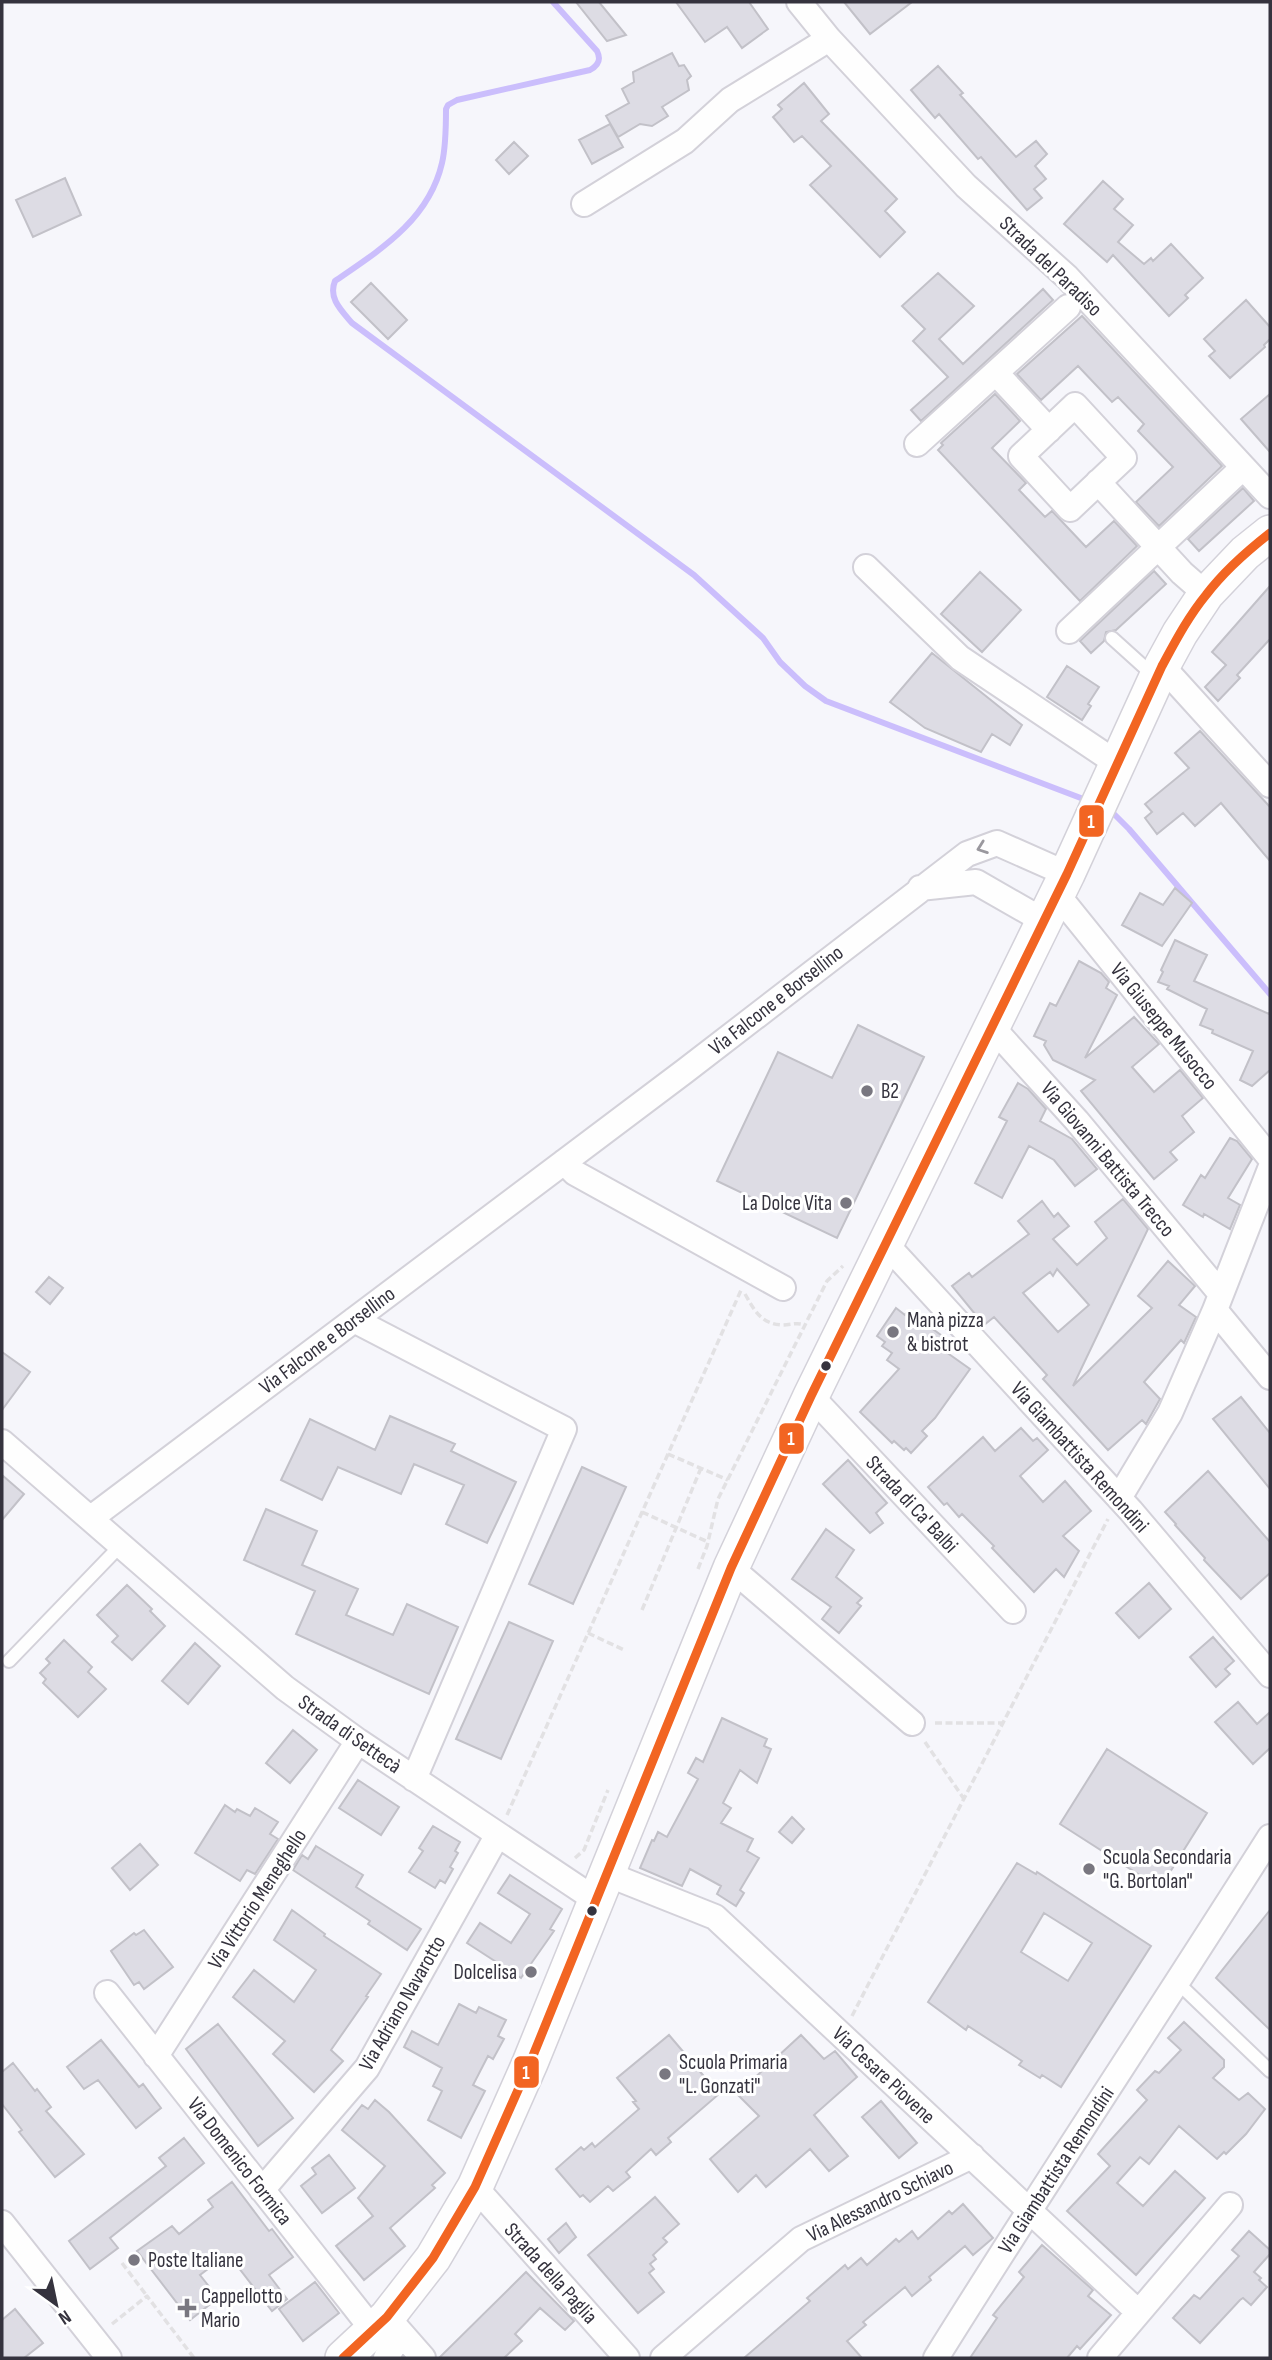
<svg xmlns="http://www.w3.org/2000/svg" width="1272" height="2360" viewBox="0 0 1272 2360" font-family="'Sofia Sans Condensed',sans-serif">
  <rect width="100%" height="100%" fill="#f6f6fb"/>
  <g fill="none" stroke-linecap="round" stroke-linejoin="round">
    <!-- stream -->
    <path stroke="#cbbefc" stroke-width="6" d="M553 2 597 51C601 59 599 65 590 70L457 100 448 105 446 109C446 126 446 146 442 163 429 220 380 250 335 281 328 298 341 310 352 323L694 575 763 638 780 662 805 686 826 701 1086 800
      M1109 809 1129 829 1270 994"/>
  </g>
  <!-- building -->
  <path fill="#dddce4" stroke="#c2c1c8" stroke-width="2" fill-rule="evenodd" d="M576 2H599L626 35 607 41Z
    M676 2H749L768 29 742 48 727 27 705 42Z
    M844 2H912L870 34Z
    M672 53 679 66 684 65 691 76 687 80 689 90 662 107 668 116 652 126 640 124 618 137 606 116 629 103 622 89 634 82 633 72Z
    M938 66 963 93 960 95 1016 157 1036 141 1047 154 1035 166 1046 179 1034 189 1042 198 1027 210 981 157 978 159 939 114 935 118 911 90Z
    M804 83 829 114 821 121 897 199 885 211 905 232 880 257 810 185 831 166 802 136 794 142 773 117 782 109 778 105Z
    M610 124 623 147 592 164 579 140Z
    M514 142 528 156 509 174 496 160Z
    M65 178 81 215 33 237 16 200Z
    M1103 181 1123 199 1114 209 1133 225 1118 242 1144 264 1151 258 1153 261 1171 244 1203 278 1185 295 1188 298 1169 316 1113 255 1107 262 1064 224Z
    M938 273 974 306 939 339 963 364 1043 289 1053 300 921 421 911 410 948 377 913 341 925 329 902 306Z
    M371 283 407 320 388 339 351 302Z
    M1246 300 1270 327V339L1264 345 1265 347 1230 378 1209 356 1215 351 1204 339Z
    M1082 316 1222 466 1159 526 1136 502 1173 467 1138 431 1144 424 1118 397 1112 402 1078 366 1041 400 1017 374Z
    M995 394 1020 421 992 448 1026 483 1019 490 1045 517 1052 511 1086 547 1114 521 1137 546 1080 601 938 450 943 445 941 443Z
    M1270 394V452L1241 419Z
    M1243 488 1254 501 1199 551 1188 539Z
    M1154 571 1166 584 1116 630 1106 632 1104 641 1091 653 1080 641Z
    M980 572 1021 610 982 652 941 614Z
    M1270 586V639L1237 675 1240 678 1218 701 1205 687 1226 665 1212 652Z
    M932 653 1022 725 1010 745 992 734 981 752 925 728 890 702Z
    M1067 666 1099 687 1088 704 1091 706 1082 720 1047 697Z
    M1200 731 1270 807V861L1221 803 1195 826 1183 813 1157 834 1145 818 1152 812 1145 804 1189 768 1175 753Z
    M1175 888 1192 903 1162 946 1122 925 1140 893 1163 905Z
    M1175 940 1207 955 1194 981 1269 1014 1270 1012V1070L1252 1086 1240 1080 1253 1051 1212 1033 1213 1030 1200 1025 1207 1009 1167 989 1169 986 1158 982 1163 972 1161 970Z
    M1079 961 1101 973 1109 982 1106 988 1117 995 1085 1058 1134 1017 1159 1044 1132 1067 1154 1092 1180 1070 1203 1098 1182 1116 1194 1132 1170 1152 1177 1160 1154 1179 1081 1091 1095 1080 1053 1060 1044 1045 1046 1041 1034 1036 1050 1003 1056 1006Z
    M858 1025 924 1057 837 1238 717 1181 778 1052 832 1078Z
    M1018 1083 1028 1089 1046 1109 1040 1121 1072 1139 1097 1169 1075 1186 1054 1160 1029 1146 1002 1198 975 1183 1007 1121 999 1117Z
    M1230 1138 1237 1141 1252 1159 1228 1198 1240 1205 1230 1229 1204 1214 1203 1217 1183 1205 1201 1175 1205 1178Z
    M1123 1199 1148 1229 1073 1386 1152 1308 1138 1296 1168 1261 1195 1286 1179 1305 1196 1317 1184 1343 1181 1340 1144 1382 1160 1399 1146 1424 1142 1420 1108 1450 1043 1379 1047 1375 994 1317 984 1325 952 1286 969 1273 972 1277 1029 1234 1018 1221 1042 1201 1054 1217 1058 1213 1069 1226 1053 1239 1077 1265 1107 1238 1095 1222ZM1057 1269 1089 1305 1058 1332 1023 1293 1050 1272 1053 1276Z
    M49 1277 63 1288 50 1304 36 1292Z
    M896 1308 905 1315 908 1311 945 1338 939 1347 970 1369 935 1418 922 1431 927 1436 911 1453 906 1448 904 1450 894 1441 892 1443 860 1412 899 1369 887 1360 892 1353 882 1346 885 1342 877 1336Z
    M2 1352 30 1372 2 1410Z
    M1241 1397 1270 1433V1489L1213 1419Z
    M390 1416 455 1444 451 1451 516 1482 487 1543 446 1524 464 1485 414 1464 401 1494 338 1467 322 1500 281 1480 310 1419 375 1450Z
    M1021 1428 1033 1441 1037 1438 1048 1450 1020 1476 1043 1502 1065 1481 1091 1511 1063 1536 1079 1551 1064 1577 1056 1569 1034 1592 992 1548 994 1546 962 1514 959 1517 947 1503 944 1505 928 1487 983 1437 995 1451Z
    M848 1460 887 1503 876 1513 883 1523 870 1533 823 1484Z
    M582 1467 626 1487 573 1604 529 1584Z
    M1208 1471 1270 1542V1573L1241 1599 1204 1560 1205 1558 1175 1525 1176 1524 1165 1512Z
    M2 1475 24 1494 2 1520Z
    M266 1509 317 1531 302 1565 358 1589 346 1615 393 1635 407 1604 458 1627 429 1694 296 1634 315 1591 244 1560Z
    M826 1529 854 1550 836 1577 862 1598 857 1603 861 1606 839 1633 822 1619 831 1607 792 1579Z
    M1149 1583 1171 1609 1139 1638 1116 1613Z
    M127 1585 152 1609 150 1611 165 1626 132 1660 112 1642 118 1636 97 1615Z
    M509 1622 553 1641 501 1759 456 1739Z
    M1213 1637 1234 1661 1225 1669 1230 1674 1216 1687 1190 1657Z
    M64 1640 92 1667 88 1672 106 1689 78 1717 43 1683 46 1679 40 1673 50 1663 46 1659Z
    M195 1643 220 1666 188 1704 162 1681Z
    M1238 1702 1257 1724 1270 1712V1748L1253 1764 1215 1722Z
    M722 1718 767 1739 764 1746 771 1749 757 1783 740 1770 723 1803 731 1808 721 1823 753 1839 747 1851 759 1858 740 1890 744 1893 736 1906 717 1894 721 1886 690 1869 682 1886 640 1868 652 1840 654 1841 658 1832 667 1837 690 1794 698 1779 688 1773 696 1758 703 1762Z
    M293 1730 317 1750 290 1783 266 1763Z
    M1107 1749 1207 1813 1160 1888 1060 1824Z
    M358 1780 399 1807 381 1835 339 1808Z
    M225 1805 235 1812 237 1809 250 1816 255 1808 278 1822 270 1834 278 1839 255 1874 247 1870 240 1881 195 1853Z
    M792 1817 804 1829 792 1843 779 1832Z
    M433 1826 460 1842 455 1851 458 1853 450 1867 453 1869 445 1883 440 1880 435 1888 409 1872 423 1851 419 1848Z
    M140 1844 158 1865 130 1890 112 1868Z
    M316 1846 363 1875 356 1887 421 1929 407 1950 368 1924 370 1921 293 1870 302 1855 308 1859Z
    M1017 1863 1036 1874 1037 1872 1151 1946 1061 2087 1042 2075 1040 2078 1019 2065 1022 2061 968 2026 966 2030 928 2002ZM1044 1913 1092 1943 1068 1981 1021 1952Z
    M510 1875 562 1909 550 1929 554 1931 521 1978 467 1943 480 1923 511 1943 530 1914 498 1893Z
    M292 1910 325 1934 324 1936 381 1974 366 1996 368 1997 331 2050 343 2061 314 2092 273 2054 285 2041 233 1997 254 1970 294 2002 316 1970 274 1940Z
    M1270 1910V2030L1216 1978Z
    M144 1930 173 1967 144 1989 139 1982 134 1985 111 1951 134 1933 136 1935Z
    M459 2004 476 2013 479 2007 506 2020 498 2036 504 2039 493 2059 488 2056 473 2085 485 2091 461 2138 428 2120 442 2091 433 2086 442 2068 404 2047 412 2031 438 2045Z
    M1184 2022 1224 2060V2067L1213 2078 1239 2100 1248 2093 1265 2109 1246 2134 1226 2154 1224 2152 1217 2159 1179 2126 1149 2164 1140 2157 1117 2183 1143 2206 1175 2171 1205 2198 1136 2275 1067 2211 1110 2166 1098 2154 1147 2100 1137 2090 1155 2071 1159 2073 1181 2050 1168 2038Z
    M218 2024 293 2118 258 2146 186 2049Z
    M669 2035 719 2094 668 2138 671 2142 656 2155 651 2149 626 2172 630 2177 613 2191 608 2186 590 2202 583 2195 580 2197 556 2169 581 2147 584 2150 592 2143 595 2147 639 2109 633 2102 636 2101 617 2078Z
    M801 2035 824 2059 835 2051 857 2077 814 2115 848 2156 829 2171 810 2149 766 2187 756 2175 738 2192 710 2159 759 2116 737 2094Z
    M101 2040 139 2087 143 2084 161 2108 136 2128 98 2080 84 2089 67 2067Z
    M13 2063 35 2091 37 2089 51 2107 46 2111 84 2154 55 2177 19 2132 22 2130 2 2104V2072Z
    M375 2100 389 2112 445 2173 432 2185 435 2188 390 2228 405 2246 364 2280 336 2246 373 2216 358 2198 385 2166 342 2130 362 2105 368 2109Z
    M881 2101 917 2143 899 2158 862 2117Z
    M184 2138 204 2163 110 2238 118 2248 90 2269 69 2241 166 2166 159 2158Z
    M329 2155 355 2188 322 2213 301 2186 316 2174 312 2168Z
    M232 2182 269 2231 272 2229 293 2257 269 2275 287 2299 272 2311 228 2254 200 2275 218 2298 190 2320 137 2251 172 2226 179 2234 213 2207 208 2200Z
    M655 2197 679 2224 663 2238 667 2242 653 2255 656 2259 650 2264 654 2269 649 2273 664 2292 638 2313 588 2255Z
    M963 2204 993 2238 973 2255 965 2246 929 2277 931 2280 912 2296 905 2287 863 2322 866 2325 847 2341 862 2358H744L810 2301 807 2298 845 2265 848 2269 861 2258 867 2265 896 2239 899 2242 912 2231 918 2239 949 2211 952 2214Z
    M566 2223 576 2237 559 2253 548 2239Z
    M1249 2231 1270 2250V2254L1254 2272 1261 2278 1259 2280 1267 2287 1251 2305 1243 2298 1240 2300 1200 2343 1173 2318 1194 2295 1200 2299 1239 2256 1232 2250Z
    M1042 2245 1093 2290 1088 2296 1111 2315 1080 2349 1077 2346 1067 2358H970L997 2318 993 2315 1024 2277 1019 2272Z
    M526 2272 574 2321 565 2330 540 2308 515 2334 522 2341 504 2358H439Z
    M315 2282 339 2313 303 2341 279 2309Z
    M15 2309 43 2343 24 2358H2V2320Z"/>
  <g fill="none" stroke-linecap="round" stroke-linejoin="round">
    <!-- service casing -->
    <g stroke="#d3d1d9" stroke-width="16">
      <path id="service" d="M1112 638 1153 675
        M9 1661 121 1545
        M1178 1983 1270 2071"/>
    </g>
    <!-- minor casing -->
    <g stroke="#d3d1d9" stroke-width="28">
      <path id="minor" d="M799 2 829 39 966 186 1067 277 1270 496
        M584 204 685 141 730 100 829 39
        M996 373 1049 430
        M1075 405 1124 458 1070 509 1021 456Z
        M917 444 1068 307
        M1098 482 1182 573 1206 594
        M866 567 960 658 1118 764
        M1069 631 1235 475
        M1162 666 1270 785
        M920 888 976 882 1044 921
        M1057 894 1270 1158
        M992 1027 1077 1121 1221 1294
        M564 1162 575 1173 783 1288
        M886 1244 1131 1511 1270 1675
        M1215 1310 1270 1377
        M354 1320 564 1429 414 1779
        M811 1396 1013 1611
        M2 1442 285 1688 358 1741 596 1900
        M1119 1498 1170 1413 1215 1310 1270 1169
        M91 1518 685 1071 967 854 997 843 1067 874
        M731 1568 912 1723
        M607 1874 715 1917 1138 2312
        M107 1993 373 2330
        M156 2056 358 1741
        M475 2187 627 2358
        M262 2190 367 2068 497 1836
        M2 2223 109 2358
        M387 2317 423 2358
        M386 2358 401 2333
        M663 2358 801 2239 972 2156
        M936 2358C1045 2183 1160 2011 1270 1837
        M1100 2358 1230 2205"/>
    </g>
    <!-- secondary casing -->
    <g stroke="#d3d1d9" stroke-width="38">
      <path id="secondary" d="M343 2358 387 2317 433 2258 475 2187 530 2063 731 1568 811 1396 1067 874 1162 666 1180 633 1206 594 1245 553 1270 533"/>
    </g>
    <!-- path -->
    <path stroke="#e2e1e3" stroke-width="3.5" stroke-dasharray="7 3.5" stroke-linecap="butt" d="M745 1294C754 1310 761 1324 782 1325 791 1325 796 1322 805 1325
      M668 1454 728 1480
      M642 1512 708 1542
      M698 1569 707 1546 718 1499 827 1281 843 1266
      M642 1610 701 1468
      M588 1633 624 1650
      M935 1723H1003
      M925 1742 964 1799
      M507 1815 742 1288
      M575 1858 584 1850 608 1790
      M852 2016 1108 1519
      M122 2263 147 2296
      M112 2324 147 2296 194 2358"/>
    <!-- service -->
    <use href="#service" stroke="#fefefe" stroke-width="12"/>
    <!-- minor -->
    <use href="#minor" stroke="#fefefe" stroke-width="24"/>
    <!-- secondary -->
    <use href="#secondary" stroke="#fefefe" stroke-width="35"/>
    <!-- bus-1 casing -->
    <g stroke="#fff" stroke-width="14">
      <path id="bus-1" d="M343 2358 387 2317 433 2258 475 2187 530 2063 731 1568 811 1396 1067 874 1162 666C1175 642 1188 617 1206 595 1224 571 1247 551 1270 533"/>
    </g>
    <!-- bus-1 -->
    <use href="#bus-1" stroke="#f26522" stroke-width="9"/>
  </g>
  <!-- one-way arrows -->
  <defs><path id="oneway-chevron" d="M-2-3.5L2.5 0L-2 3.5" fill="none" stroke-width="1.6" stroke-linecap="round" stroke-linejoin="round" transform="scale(1.75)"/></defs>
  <use stroke="#9a989e" href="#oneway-chevron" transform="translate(982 848) rotate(160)"/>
  <!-- markers -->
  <g fill="#797780" stroke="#fff" stroke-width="2.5">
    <circle cx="867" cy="1091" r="7"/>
    <circle cx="846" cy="1203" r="7"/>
    <circle cx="893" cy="1332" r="7"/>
    <circle cx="1089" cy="1869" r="7"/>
    <circle cx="531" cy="1972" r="7"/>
    <circle cx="665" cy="2074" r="7"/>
    <circle cx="134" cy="2260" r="7"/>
    <path d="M183.5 2297.5h7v7h7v7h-7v7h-7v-7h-7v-7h7z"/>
  </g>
  <g fill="#35333e" stroke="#fff" stroke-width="2.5">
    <circle cx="826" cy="1366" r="6"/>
    <circle cx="592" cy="1911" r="6"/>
  </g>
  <g text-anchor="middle" stroke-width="6" stroke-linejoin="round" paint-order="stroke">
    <!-- street labels -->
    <g font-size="21" fill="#35333e" stroke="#fff">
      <text transform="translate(1051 266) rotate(44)" y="7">Strada del Paradiso</text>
      <text transform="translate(776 1000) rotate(-38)" y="7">Via Falcone e Borsellino</text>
      <text transform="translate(1164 1026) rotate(51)" y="7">Via Giuseppe Musocco</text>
      <text transform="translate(1108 1159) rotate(50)" y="7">Via Giovanni Battista Trecco</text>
      <text transform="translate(327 1340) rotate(-37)" y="7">Via Falcone e Borsellino</text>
      <text transform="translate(1080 1457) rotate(48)" y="7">Via Giambattista Remondini</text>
      <text transform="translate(912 1504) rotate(47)" y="7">Strada di Ca' Balbi</text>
      <text transform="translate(350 1734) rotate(35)" y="7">Strada di Settecà</text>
      <text transform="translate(257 1899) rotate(-57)" y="7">Via Vittorio Meneghello</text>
      <text transform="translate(402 2003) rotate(-60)" y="7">Via Adriano Navarotto</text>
      <text transform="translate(884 2075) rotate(43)" y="7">Via Cesare Piovene</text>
      <text transform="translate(240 2161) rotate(52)" y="7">Via Domenico Formica</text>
      <text transform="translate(1056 2170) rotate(-57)" y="7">Via Giambattista Remondini</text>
      <text transform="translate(880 2201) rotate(-26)" y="7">Via Alessandro Schiavo</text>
      <text transform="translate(551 2273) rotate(48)" y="7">Strada della Paglia</text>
    </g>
    <!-- poi labels -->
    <g font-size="21" fill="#35333e" stroke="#fff" text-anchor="start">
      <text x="881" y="1098">B2</text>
      <text x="832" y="1210" text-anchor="end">La Dolce Vita</text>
      <text x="907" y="1327">Manà pizza<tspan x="907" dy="24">&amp; bistrot</tspan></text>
      <text x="1103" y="1864">Scuola Secondaria<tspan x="1103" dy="24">"G. Bortolan"</tspan></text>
      <text x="517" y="1979" text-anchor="end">Dolcelisa</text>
      <text x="679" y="2069">Scuola Primaria<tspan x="679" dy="24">"L. Gonzati"</tspan></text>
      <text x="148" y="2267">Poste Italiane</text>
      <text x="201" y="2303">Cappellotto<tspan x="201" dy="24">Mario</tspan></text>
    </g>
  </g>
  <g stroke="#fff" stroke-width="2.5">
    <rect x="1078" y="804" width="27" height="34" rx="7" fill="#f26522"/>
    <rect x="778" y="1422" width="27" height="33" rx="7" fill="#f26522"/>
    <rect x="513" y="2055" width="27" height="34" rx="7" fill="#f26522"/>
  </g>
  <g font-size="19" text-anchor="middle" font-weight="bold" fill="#fff">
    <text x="1091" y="828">1</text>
    <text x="791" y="1445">1</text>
    <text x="526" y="2079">1</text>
  </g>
  <!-- border -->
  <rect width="1272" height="2360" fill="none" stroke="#35333e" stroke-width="7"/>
  <!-- north arrow -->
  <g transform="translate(56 2304) rotate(147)" stroke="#ffffff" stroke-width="5" paint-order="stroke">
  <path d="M0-5L12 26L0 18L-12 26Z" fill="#35333e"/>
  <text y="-10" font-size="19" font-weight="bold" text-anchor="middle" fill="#35333e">N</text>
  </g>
</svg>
